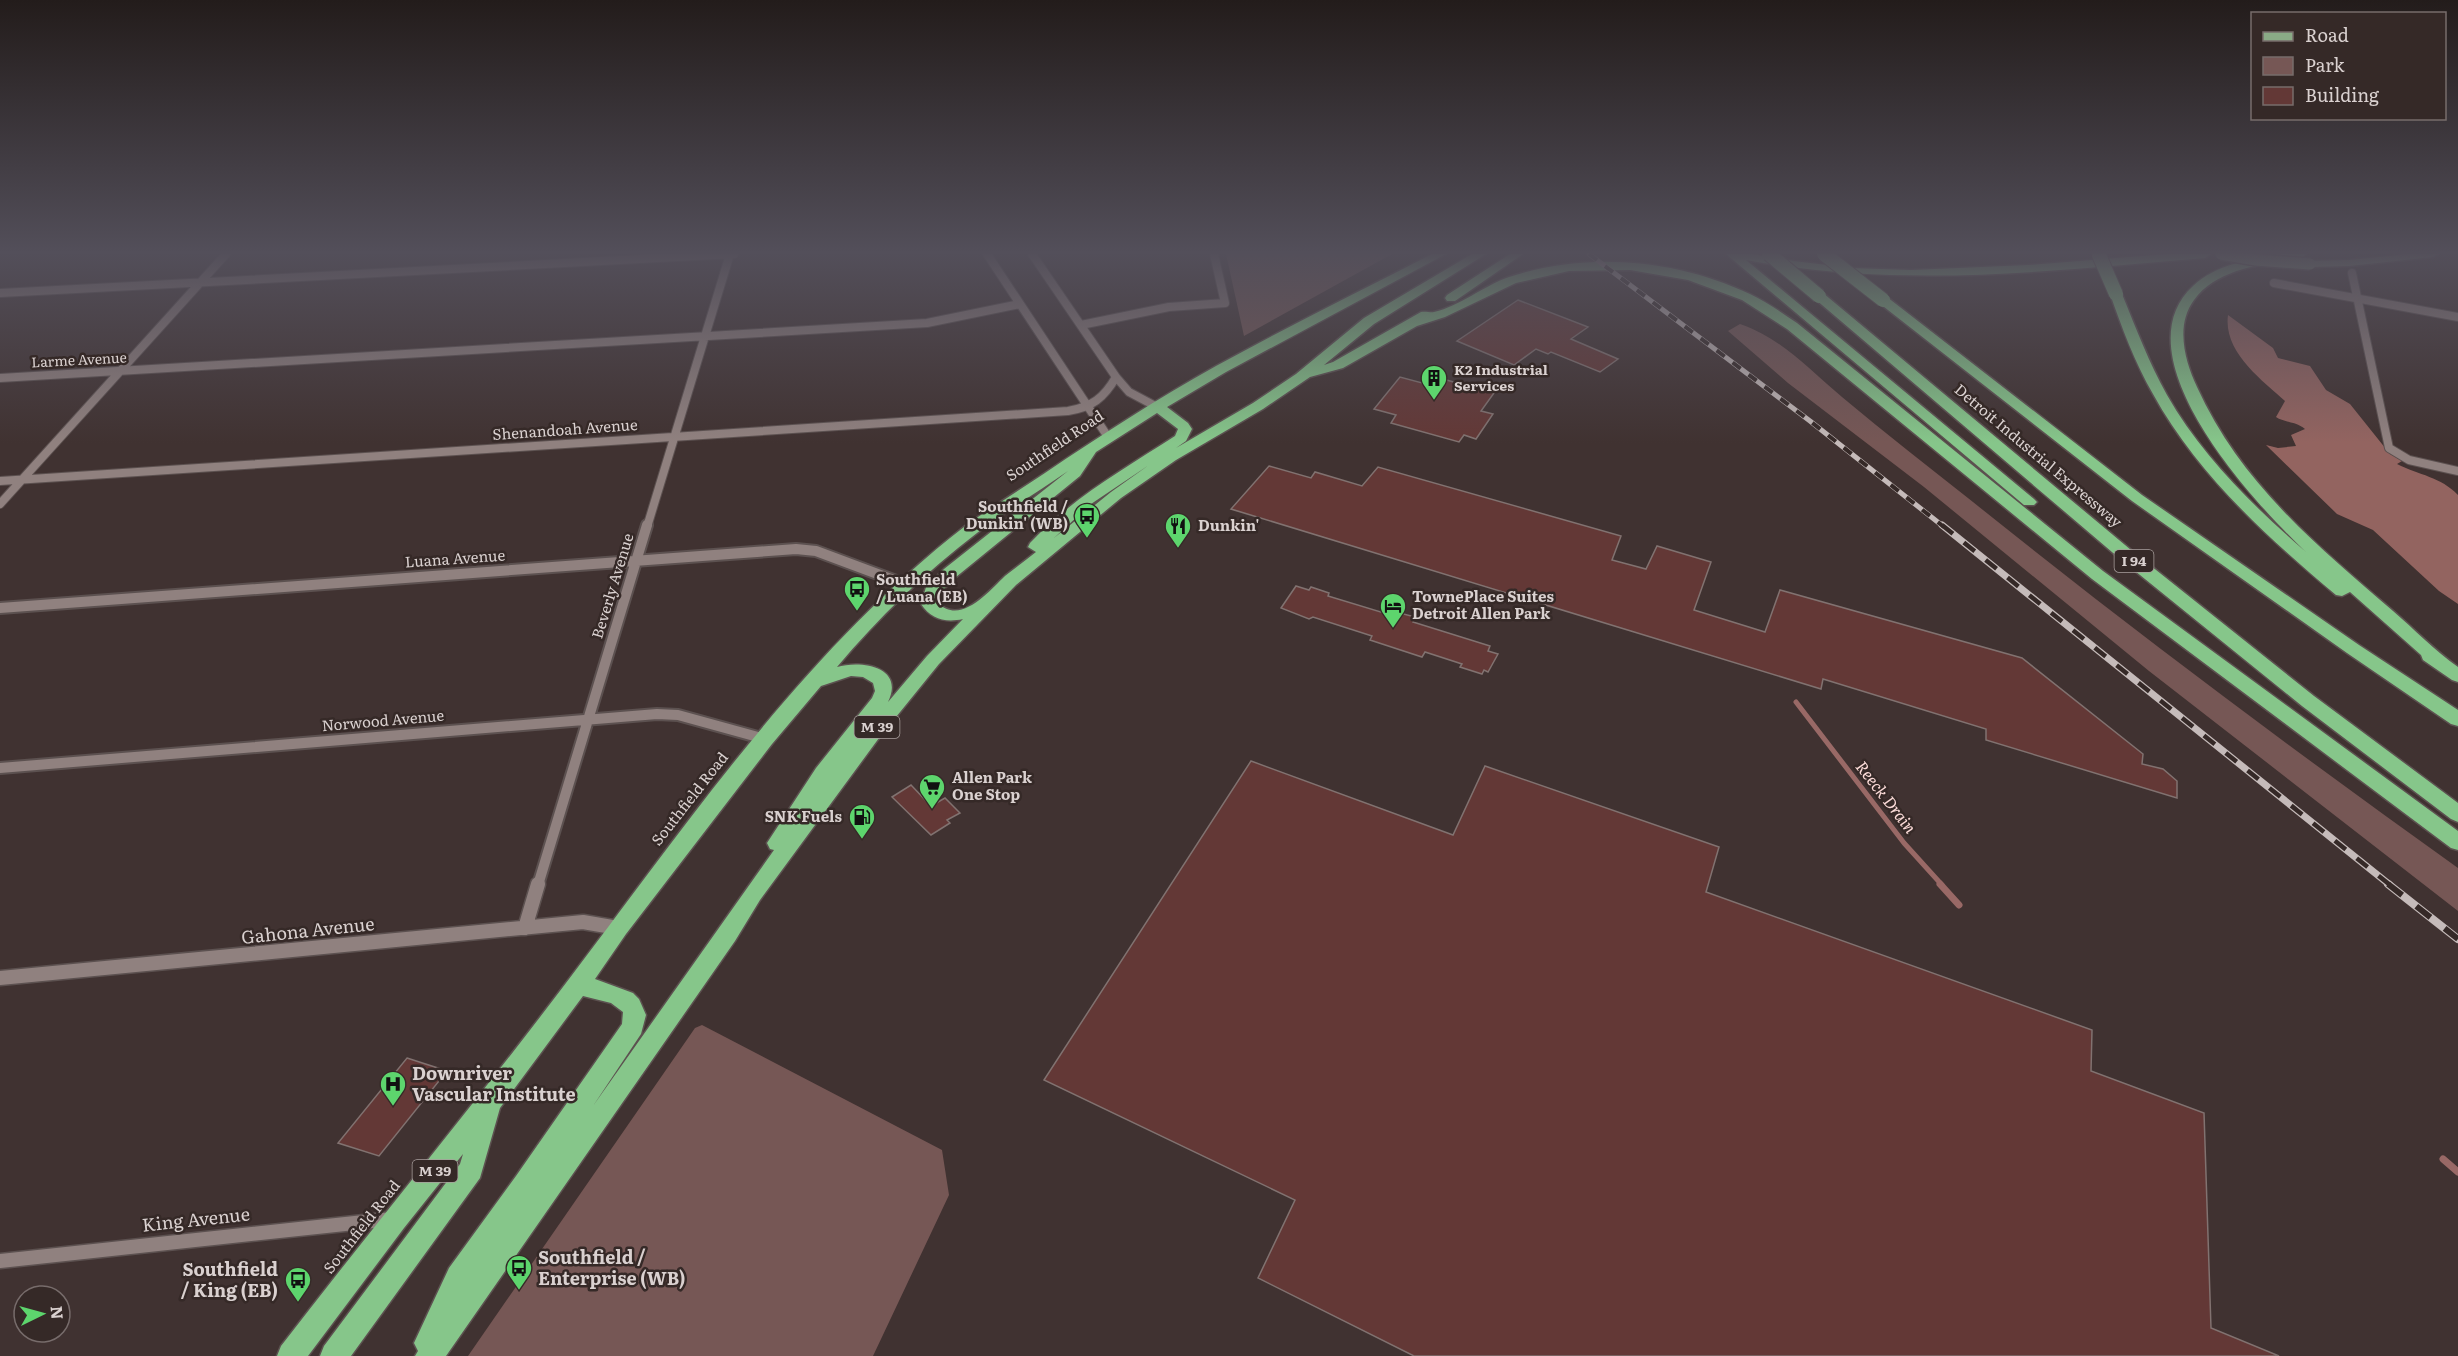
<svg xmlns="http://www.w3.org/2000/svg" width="2458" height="1356" viewBox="0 0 2458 1356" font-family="Literata,serif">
  <rect width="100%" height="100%" fill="#403231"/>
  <!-- green -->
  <path fill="#765755" d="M1226 254H1392L1244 336Z
    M1740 324C1783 339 1808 369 1842 397 1885 433 1929 467 1973 502 2131 629 2293 750 2458 868V911L2149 671 1924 487 1788 383 1728 331Z
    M702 1025 942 1150 949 1195 873 1356H468L695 1028Z"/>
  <!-- forest -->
  <path fill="#936460" d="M2228 315 2273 348 2278 358 2310 366 2326 390 2350 404 2390 454 2402 461 2397 464C2419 475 2441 477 2458 495V604L2439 591 2373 530 2337 514 2266 445 2278 448 2296 446 2291 435 2305 429C2296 421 2285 423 2276 417L2285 401C2262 380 2223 352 2228 315Z"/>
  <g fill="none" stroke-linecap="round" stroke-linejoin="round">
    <!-- stream-far1 -->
    <path stroke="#996966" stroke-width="5" d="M1796 702 1904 843 1942 885"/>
    <!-- stream -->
    <path stroke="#996966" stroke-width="7" d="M1940 884 1959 905
      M2443 1159 2458 1172"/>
  </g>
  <!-- building -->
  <path fill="#633836" stroke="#817270" stroke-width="1.5" d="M1518 300 1588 327 1571 339 1618 359 1600 372 1551 352 1548 354 1536 349 1514 365 1457 341Z
    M1428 375 1494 393 1481 411 1493 414 1476 439 1464 435 1459 442 1391 423 1396 415 1374 409 1400 377 1422 383Z
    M1269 466 1311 478 1315 472 1362 486 1378 467 1621 536 1612 560 1646 569 1657 546 1711 562 1694 610 1765 632 1780 590 2022 658 2143 754 2142 764 2163 769 2177 781V798L1986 740V729L1823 679 1821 689 1231 509Z
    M1296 586 1309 590 1311 587 1329 593 1328 596 1397 617 1400 613 1415 617 1413 622 1490 646 1488 651 1498 654 1488 672 1484 670 1482 674 1460 667 1462 664 1425 652 1422 657 1370 640 1372 636 1313 617 1309 619 1281 608Z
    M1251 761 1453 835 1485 766 1719 847 1706 892 2092 1030 2091 1071 2204 1113 2211 1328 2279 1356H1414L1258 1278 1295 1200 1044 1080Z
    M911 785 931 806 945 798 960 813 947 820 950 823 931 835 892 797Z
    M407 1058 447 1071 379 1156 338 1143Z"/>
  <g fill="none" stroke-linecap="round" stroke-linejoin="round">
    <!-- minor-far2 casing -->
    <g stroke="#5c5150" stroke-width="10">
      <path id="minor-far2" d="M987 254 1108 437
        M1032 254 1116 377 1129 392 1159 408
        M2352 273 2389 448 2409 460 2458 471
        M2274 283 2458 317
        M0 293 734 254
        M1081 325 1169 307 1225 303 1214 254
        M0 378 927 323 1020 304
        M0 481 1068 411C1092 407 1104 398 1116 377
        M0 504 226 254
        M647 527 730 254"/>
    </g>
    <!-- minor-far1 casing -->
    <g stroke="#5c5150" stroke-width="14">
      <path id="minor-far1" d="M0 608 796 549 816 551 907 585
        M0 768 657 714 678 715 765 739
        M538 885 647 525"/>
    </g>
    <!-- minor casing -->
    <g stroke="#5c5150" stroke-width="17">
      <path id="minor" d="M525 928 538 884
        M0 978 583 922 618 928
        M0 1261 392 1219"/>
    </g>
    <!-- major casing -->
    <g stroke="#5c5150" stroke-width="3">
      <path id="major" d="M2409 254H2438L2433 257 2349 266 2310 267 2305 264 2310 261 2349 260Z"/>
    </g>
    <!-- highway casing -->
    <g stroke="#5c5150" stroke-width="3">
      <path id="highway" d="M1432 254H1446L1226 372 1167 407 1188 423 1192 429 1186 441 1176 448 1253 403 1296 374 1364 318 1472 254H1486L1374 324 1324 365 1333 362 1421 312C1426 311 1431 313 1434 312 1460 306 1483 286 1509 277 1587 251 1676 259 1750 294 1767 302 1782 313 1797 323L2103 571 2458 831V850L2451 848 2092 579 1787 329 1742 300 1688 280 1630 270 1569 271 1516 283 1445 317 1417 326 1343 368 1310 377 1263 409 1176 460 1121 498 1016 585 939 664 879 738 760 900 735 941 446 1356H415L418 1351 414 1343 449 1268 516 1176 622 1024 623 1012 611 1003 583 996 500 1108 480 1178 351 1356H320L324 1346 460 1164 463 1154 404 1228 308 1356H277L281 1346C375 1224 473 1106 566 983 687 824 804 651 964 527 990 508 1018 491 1045 473 1101 435 1157 399 1216 366 1287 327 1360 291 1432 254ZM1157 413 1178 429 1175 436C1124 469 1072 498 1030 543L1028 547 1036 552C1026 560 1015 568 1005 576 990 590 961 626 938 603L940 593 956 577 1080 476 1096 452ZM1149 465 1111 492 1054 538 1091 504ZM1068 471 944 569 926 587 921 604C931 619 945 623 963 619L927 656 888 702C905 667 862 660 837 667 878 618 926 572 977 533 1006 511 1038 492 1068 471ZM851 676 863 677 873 683 875 691 872 698 816 768 767 843 770 849 774 850 593 1106 641 1034 646 1015 639 999 633 993 595 979 626 934 772 744 821 686Z
        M1510 254H1523L1455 301H1447L1445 298 1447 295Z
        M1726 254H1752L1794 261 1852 268 1911 270 2028 265 2167 254H2211L2205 258C2049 271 1902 289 1746 260L2034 499 2037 502 2034 505H2024Z
        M2282 254H2307L2301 258C2265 264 2217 268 2194 300 2175 326 2185 361 2197 387 2240 482 2315 544 2393 611 2414 629 2435 651 2458 667V682L2452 680 2423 660 2421 655 2350 592 2342 596 2336 595C2267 537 2197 474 2153 394 2135 363 2122 328 2110 294L2116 290 2122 294C2136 328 2149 363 2167 395 2201 455 2253 506 2306 552 2255 504 2117 356 2193 286 2216 264 2251 259 2282 254Z
        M1819 292 1823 293 2131 550 2314 696 2458 803V822L2451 819 2302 706 2119 558 1815 299 1813 296 1815 293Z
        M1883 296 1887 297 2142 495 2359 645 2458 710V726L2451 724 2347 653 2132 501 1879 303 1877 300 1879 297Z"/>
    </g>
    <!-- minor-far2 -->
    <use href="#minor-far2" stroke="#90817f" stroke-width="8"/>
    <!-- minor-far1 -->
    <use href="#minor-far1" stroke="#90817f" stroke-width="10"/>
    <!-- minor -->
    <use href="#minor" stroke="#90817f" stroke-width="14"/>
    <!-- major -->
    <use href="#major" fill="#8aaa86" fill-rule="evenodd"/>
    <!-- highway -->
    <use href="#highway" fill="#86c68a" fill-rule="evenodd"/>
    <!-- rail-far2 casing -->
    <g stroke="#c5bbba" stroke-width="5">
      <path id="rail-far2" d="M1589 254 1810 421 1944 527"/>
    </g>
    <!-- rail-far1 casing -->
    <g stroke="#c5bbba" stroke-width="7">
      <path id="rail-far1" d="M1942 525 2390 885"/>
    </g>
    <!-- rail casing -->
    <g stroke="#c5bbba" stroke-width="8">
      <path id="rail" d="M2388 884 2458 939"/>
    </g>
    <!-- rail-far2 -->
    <use href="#rail-far2" stroke="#352927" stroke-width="4" stroke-dasharray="10" stroke-linecap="butt"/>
    <!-- rail-far1 -->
    <use href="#rail-far1" stroke="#352927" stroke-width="4.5" stroke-dasharray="14" stroke-linecap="butt"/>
    <!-- rail -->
    <use href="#rail" stroke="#352927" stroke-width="6" stroke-dasharray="18" stroke-linecap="butt"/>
    <!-- major-bridge casing -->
    <g stroke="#5c5150" stroke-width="14" stroke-linecap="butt">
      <path id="major-bridge" d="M2221 254 2256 260 2310 264"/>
    </g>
    <!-- highway-bridge casing -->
    <g stroke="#5c5150" stroke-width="16" stroke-linecap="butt">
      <path id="highway-bridge" d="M1769 254 1819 296
        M1824 254 1883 300
        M2099 255 2116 294"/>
    </g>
    <!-- major-bridge -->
    <use href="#major-bridge" stroke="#8aaa86" stroke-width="11"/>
    <!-- highway-bridge -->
    <use href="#highway-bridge" stroke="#86c68a" stroke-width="14"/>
  </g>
  <!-- sky -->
  <linearGradient id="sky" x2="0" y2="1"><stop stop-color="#231c1b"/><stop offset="0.57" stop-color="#534f5a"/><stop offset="1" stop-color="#534f5a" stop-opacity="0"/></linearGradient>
  <rect width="2458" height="443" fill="url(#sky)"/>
  <!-- icons -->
  <defs>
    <g id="building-pin" transform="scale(1.35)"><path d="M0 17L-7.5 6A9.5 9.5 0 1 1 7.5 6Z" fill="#5dd56d" stroke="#352927"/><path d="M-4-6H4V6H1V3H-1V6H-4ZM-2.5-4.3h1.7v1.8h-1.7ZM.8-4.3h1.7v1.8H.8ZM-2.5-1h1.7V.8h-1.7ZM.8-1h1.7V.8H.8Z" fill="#111"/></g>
    <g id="bus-pin" transform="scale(1.35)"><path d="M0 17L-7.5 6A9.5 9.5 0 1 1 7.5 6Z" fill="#5dd56d" stroke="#352927"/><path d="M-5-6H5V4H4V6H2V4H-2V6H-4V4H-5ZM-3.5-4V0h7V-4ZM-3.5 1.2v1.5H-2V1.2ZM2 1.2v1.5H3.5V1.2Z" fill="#111"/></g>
    <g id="restaurant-pin" transform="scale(1.35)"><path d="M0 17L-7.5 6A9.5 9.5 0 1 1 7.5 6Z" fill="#5dd56d" stroke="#352927"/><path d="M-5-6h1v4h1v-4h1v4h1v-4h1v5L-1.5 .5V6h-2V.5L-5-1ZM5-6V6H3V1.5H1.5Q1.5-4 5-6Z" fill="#111"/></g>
    <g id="hotel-pin" transform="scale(1.35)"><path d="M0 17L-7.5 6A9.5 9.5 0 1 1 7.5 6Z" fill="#5dd56d" stroke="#352927"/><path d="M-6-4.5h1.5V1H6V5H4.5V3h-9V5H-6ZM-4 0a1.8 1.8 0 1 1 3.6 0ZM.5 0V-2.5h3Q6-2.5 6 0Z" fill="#111"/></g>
    <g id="supermarket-pin" transform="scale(1.35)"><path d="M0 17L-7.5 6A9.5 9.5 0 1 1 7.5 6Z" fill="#5dd56d" stroke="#352927"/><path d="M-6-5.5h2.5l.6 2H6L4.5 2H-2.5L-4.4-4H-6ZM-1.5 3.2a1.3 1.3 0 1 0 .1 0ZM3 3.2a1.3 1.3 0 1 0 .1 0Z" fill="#111"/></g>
    <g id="fuel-pin" transform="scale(1.35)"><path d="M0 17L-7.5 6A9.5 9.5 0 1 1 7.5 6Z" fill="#5dd56d" stroke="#352927"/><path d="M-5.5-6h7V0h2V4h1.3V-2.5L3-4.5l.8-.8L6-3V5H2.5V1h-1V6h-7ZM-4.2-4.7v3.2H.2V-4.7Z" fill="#111"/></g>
    <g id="hospital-pin" transform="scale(1.35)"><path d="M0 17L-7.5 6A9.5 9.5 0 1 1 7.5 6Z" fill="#5dd56d" stroke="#352927"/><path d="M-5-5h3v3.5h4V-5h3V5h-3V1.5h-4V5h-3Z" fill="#111"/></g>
  </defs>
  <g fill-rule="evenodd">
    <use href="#building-pin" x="1434" y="378"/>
    <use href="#bus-pin" x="1087" y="516"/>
    <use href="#restaurant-pin" x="1178" y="526"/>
    <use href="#bus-pin" x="857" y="589"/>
    <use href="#hotel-pin" x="1393" y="606"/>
    <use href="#supermarket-pin" x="932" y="787"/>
    <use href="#fuel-pin" x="862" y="817"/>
    <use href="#hospital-pin" x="393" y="1084"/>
    <use href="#bus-pin" x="519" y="1268"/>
    <use href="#bus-pin" x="298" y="1280"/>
  </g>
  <g text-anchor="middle" stroke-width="5" stroke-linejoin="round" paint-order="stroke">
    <!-- far-street labels -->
    <g font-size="14" fill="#dad1d0" stroke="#352927">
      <text transform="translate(79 360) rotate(-3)" y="5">Larme Avenue</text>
    </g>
    <!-- far-poi labels -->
    <g font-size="14" font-weight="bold" fill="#dad1d0" stroke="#352927" text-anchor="start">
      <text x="1454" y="375">K2 Industrial<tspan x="1454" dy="16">Services</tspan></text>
    </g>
    <!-- shield labels -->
    <g fill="#352927" stroke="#a89f9d" stroke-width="1.5">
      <rect x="2114.5" y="550" width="39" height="22" rx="4.5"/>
      <rect x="854.5" y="716" width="45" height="22" rx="4.5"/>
      <rect x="412.5" y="1160" width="45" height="22" rx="4.5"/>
    </g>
    <g font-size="14" font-weight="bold" fill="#dad1d0">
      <text x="2134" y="566">I 94</text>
      <text x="877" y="732">M 39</text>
      <text x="435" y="1176">M 39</text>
    </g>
    <!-- street labels -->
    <g font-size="15" fill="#dad1d0" stroke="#352927">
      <text transform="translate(565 430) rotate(-4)" y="5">Shenandoah Avenue</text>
      <text transform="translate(1055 446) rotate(-34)" y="5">Southfield Road</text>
      <text transform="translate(2038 456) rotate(40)" y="5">Detroit Industrial Expressway</text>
      <text transform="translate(455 559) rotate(-4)" y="5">Luana Avenue</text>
      <text transform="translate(613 586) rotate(-73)" y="5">Beverly Avenue</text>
      <text transform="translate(383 721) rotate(-5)" y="5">Norwood Avenue</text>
      <text transform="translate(690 799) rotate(-52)" y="5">Southfield Road</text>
      <text transform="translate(362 1227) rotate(-52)" y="5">Southfield Road</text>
    </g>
    <!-- poi labels -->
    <g font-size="15" font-weight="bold" fill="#dad1d0" stroke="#352927" text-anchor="start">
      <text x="1068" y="512" text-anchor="end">Southfield /<tspan x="1068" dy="17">Dunkin' (WB)</tspan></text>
      <text x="1198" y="531">Dunkin'</text>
      <text x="876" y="585">Southfield<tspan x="876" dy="17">/ Luana (EB)</tspan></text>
      <text x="1412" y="602">TownePlace Suites<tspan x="1412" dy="17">Detroit Allen Park</tspan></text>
      <text x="952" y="783">Allen Park<tspan x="952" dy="17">One Stop</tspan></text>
      <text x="842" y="822" text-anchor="end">SNK Fuels</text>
    </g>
    <!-- water labels -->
    <g font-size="16" font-style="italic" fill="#fcdcd9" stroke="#352927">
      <text transform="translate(1886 797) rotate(52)" y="6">Reeck Drain</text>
    </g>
    <!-- near-street labels -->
    <g font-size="18" fill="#dad1d0" stroke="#352927">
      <text transform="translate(308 931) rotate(-6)" y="6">Gahona Avenue</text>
      <text transform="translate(196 1220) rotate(-6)" y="6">King Avenue</text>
    </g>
    <!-- near-poi labels -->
    <g font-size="18" font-weight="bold" fill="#dad1d0" stroke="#352927" text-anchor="start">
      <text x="412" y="1080">Downriver<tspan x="412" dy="21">Vascular Institute</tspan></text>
      <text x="538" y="1264">Southfield /<tspan x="538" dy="21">Enterprise (WB)</tspan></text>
      <text x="278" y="1276" text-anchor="end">Southfield<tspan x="278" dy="21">/ King (EB)</tspan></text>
    </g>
  </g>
  <!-- legend -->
  <rect x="2251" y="12" width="195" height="108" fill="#352927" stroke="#776c6b" stroke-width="1.5"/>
  <rect x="2263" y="32" width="30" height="9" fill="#8aaa86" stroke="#776c6b" stroke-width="1.5"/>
  <text x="2305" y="42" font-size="18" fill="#dad1d0">Road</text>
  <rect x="2263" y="57" width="30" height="18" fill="#765755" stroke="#776c6b" stroke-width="1.5"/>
  <text x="2305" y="72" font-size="18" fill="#dad1d0">Park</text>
  <rect x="2263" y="87" width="30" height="18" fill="#633836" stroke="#776c6b" stroke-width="1.5"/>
  <text x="2305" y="102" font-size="18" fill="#dad1d0">Building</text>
  <!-- north arrow -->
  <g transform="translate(42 1314) rotate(85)"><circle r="28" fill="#352927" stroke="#776c6b" stroke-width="1.5"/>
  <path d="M0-4.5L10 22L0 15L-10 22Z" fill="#5dd56d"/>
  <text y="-9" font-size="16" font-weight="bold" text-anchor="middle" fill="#dad1d0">N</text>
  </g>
</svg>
